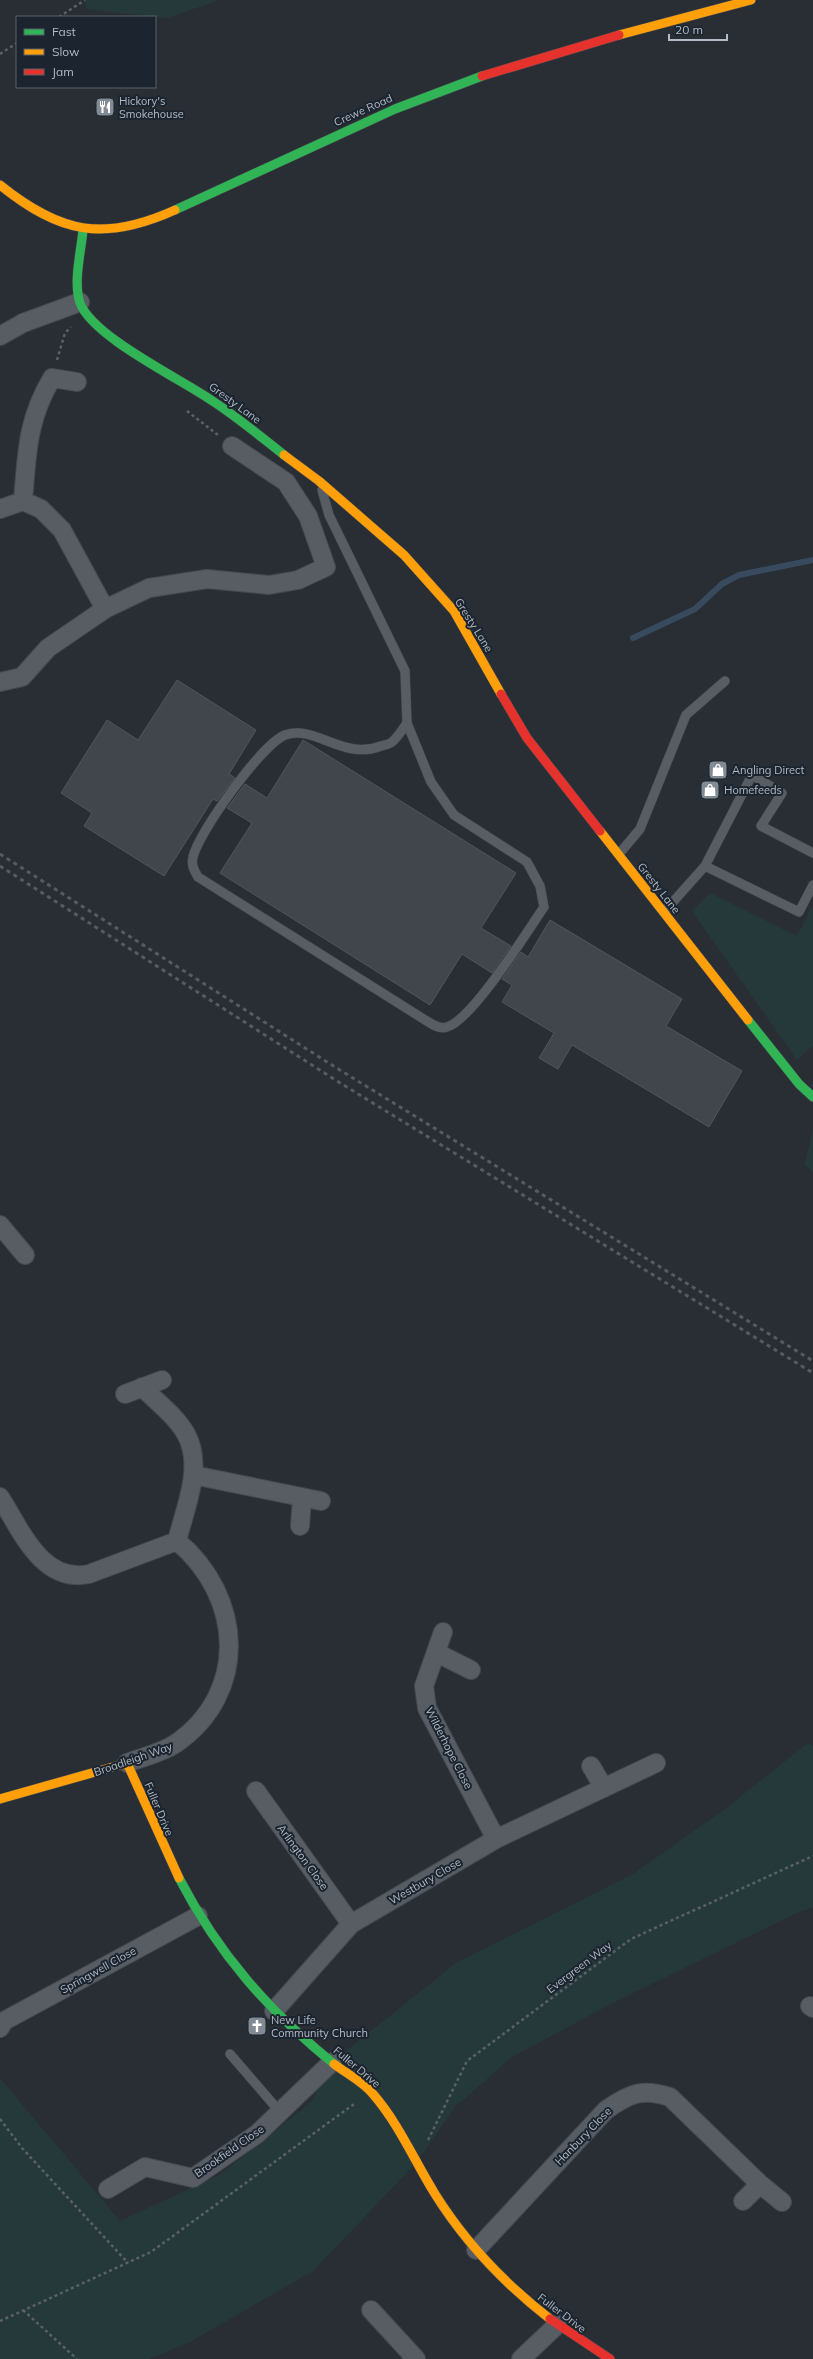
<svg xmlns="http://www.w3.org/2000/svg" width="813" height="2359" viewBox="0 0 813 2359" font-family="Mulish,sans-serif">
  <rect width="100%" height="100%" fill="#282e34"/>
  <!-- green -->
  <path fill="#26393a" d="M86 0H220L167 18 86 9Z
    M710 893 797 936 813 905V1046L797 1060 692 911Z
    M813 1127V1172L805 1164Z
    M808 1743 813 1746V1908L801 1911 611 2004 512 2057 455 2107 417 2162 313 2271 190 2342 149 2359H0V2078L120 2221 221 2174 311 2102 332 2062 456 1963 633 1874 725 1809Z"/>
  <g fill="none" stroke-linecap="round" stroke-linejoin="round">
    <!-- stream -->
    <path stroke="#374a5e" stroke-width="6" d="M633 638 695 609 722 584 739 575 813 560"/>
  </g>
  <!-- building -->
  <path fill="#40464b" stroke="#50565c" d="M177 680 256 730 229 774 235 778 217 801 213 799 164 876 84 826 92 813 61 793 107 720 138 740Z
    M303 740 516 873 481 928 511 946 492 973 462 954 430 1005 220 873 252 823 227 808 245 784 267 798Z
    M550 920 682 999 666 1026 742 1071 709 1127 572 1045 558 1069 539 1058 554 1033 502 1002 512 985 502 979 521 952 528 957Z"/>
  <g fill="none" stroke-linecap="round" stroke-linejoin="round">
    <!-- lane casing -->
    <g stroke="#464a4f" stroke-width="10">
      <path id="lane" d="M322 490 329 515 405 671 407 723 431 782 454 815 527 862 540 886 544 907C527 932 472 1020 447 1027 438 1030 429 1022 422 1018L198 877C194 870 191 865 193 857 198 833 262 744 285 735 315 724 343 761 381 746 385 745 390 744 392 742 398 737 403 729 407 723
        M619 854 640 829 686 715 725 681
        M705 866 799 912 813 885
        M664 912 705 866 752 775 782 793 761 826 813 853
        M230 2054 280 2112"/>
    </g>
    <!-- street casing -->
    <g stroke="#464a4f" stroke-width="20">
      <path id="street" d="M0 336 23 323 80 302
        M23 501C27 453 27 420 52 378L77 382
        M0 509 23 501 41 509 62 530 105 609 48 648 22 677 0 682
        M105 609 149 588 207 579 269 585 298 580 326 567 308 516 286 482 232 446
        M0 1225 25 1255
        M125 1394 162 1380
        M193 1475 321 1501
        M0 1497C21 1530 42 1584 89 1574L177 1541
        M300 1526 302 1498
        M443 1632 424 1686 427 1708 496 1839
        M437 1653 471 1670
        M127 1763C142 1757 162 1753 175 1744 250 1693 243 1596 177 1541 185 1508 204 1466 186 1434 176 1416 157 1402 142 1387
        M591 1766 604 1788
        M256 1791 351 1924
        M810 2006 813 2008
        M274 2011 351 1924 496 1839 656 1763
        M0 2028 4 2021 198 1916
        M108 2189 145 2167 193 2178 257 2134 332 2062
        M743 2201 760 2184
        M476 2250 606 2110C630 2093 643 2088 670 2097L760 2184 782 2202
        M371 2310 416 2359
        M521 2359 557 2325"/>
    </g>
    <!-- fast casing -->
    <g stroke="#464a4f" stroke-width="10">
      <path id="fast" d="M175 210 395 109 482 76
        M83 230C81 252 73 282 80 303 93 337 179 378 211 400 236 416 260 436 284 455
        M748 1020 799 1084 813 1097
        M179 1878C219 1955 268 2010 334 2064"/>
    </g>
    <!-- slow casing -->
    <g stroke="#464a4f" stroke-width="10">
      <path id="slow" d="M619 35 751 0
        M0 185C61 234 104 242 175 210
        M284 455 319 481 404 555 454 611 501 694
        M600 831 748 1020
        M0 1799 127 1763 179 1878
        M334 2064C347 2074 362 2081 373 2094 399 2124 414 2160 435 2194 465 2242 505 2284 550 2319"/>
    </g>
    <!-- jam casing -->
    <g stroke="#464a4f" stroke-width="10">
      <path id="jam" d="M482 76 619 35
        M501 694 527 738 600 831
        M550 2319 610 2359"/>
    </g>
    <!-- path -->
    <path stroke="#5b6167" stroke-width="2.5" stroke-dasharray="3 3" stroke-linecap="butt" d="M59 17 85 0
      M0 54 17 43
      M57 360 65 333 71 327
      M187 411 218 435
      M0 2119 22 2148 128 2263
      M428 2140 467 2061 631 1939 813 1856
      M23 2310 77 2359
      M0 2321 151 2252 354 2104"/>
    <!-- lane -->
    <use href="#lane" stroke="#585c63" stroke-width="9"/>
    <!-- street -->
    <use href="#street" stroke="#585c63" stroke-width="18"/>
    <!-- fast -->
    <use href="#fast" stroke="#30b455" stroke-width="9"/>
    <!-- slow -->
    <use href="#slow" stroke="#ff9f0a" stroke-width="9"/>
    <!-- jam -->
    <use href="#jam" stroke="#e5322d" stroke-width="9"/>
    <!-- rail -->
    <path stroke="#575b60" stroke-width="3" stroke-dasharray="4 4" stroke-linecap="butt" d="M0 854 335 1067 813 1361
      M0 866 337 1081 813 1373"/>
  </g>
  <!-- icons -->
  <defs>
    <g id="restaurant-square" transform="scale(1)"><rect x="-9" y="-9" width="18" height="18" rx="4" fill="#828a93" stroke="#1c252f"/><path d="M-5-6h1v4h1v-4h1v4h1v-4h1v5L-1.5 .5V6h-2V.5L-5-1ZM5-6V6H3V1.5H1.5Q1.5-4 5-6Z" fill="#fff"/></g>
    <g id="shop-square" transform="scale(1)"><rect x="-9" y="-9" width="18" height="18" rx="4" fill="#828a93" stroke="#1c252f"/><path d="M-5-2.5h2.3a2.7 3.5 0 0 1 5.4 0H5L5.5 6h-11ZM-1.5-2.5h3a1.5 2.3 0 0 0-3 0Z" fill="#fff"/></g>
    <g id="church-square" transform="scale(1)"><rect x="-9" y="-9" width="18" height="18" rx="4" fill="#828a93" stroke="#1c252f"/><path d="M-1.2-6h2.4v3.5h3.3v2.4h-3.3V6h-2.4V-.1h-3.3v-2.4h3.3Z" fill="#fff"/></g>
  </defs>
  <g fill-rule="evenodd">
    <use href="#restaurant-square" x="105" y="107"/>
    <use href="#shop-square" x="718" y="770"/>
    <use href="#shop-square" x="710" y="790"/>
    <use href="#church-square" x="257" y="2026"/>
  </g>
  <g text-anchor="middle" stroke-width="4" stroke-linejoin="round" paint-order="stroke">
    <!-- poi labels -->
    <g font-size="11" fill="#b2bbc6" stroke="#1c252f" text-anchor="start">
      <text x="119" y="105">Hickory's<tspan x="119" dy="13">Smokehouse</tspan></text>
      <text x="732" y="774">Angling Direct</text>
      <text x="724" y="794">Homefeeds</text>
      <text x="271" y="2024">New Life<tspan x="271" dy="13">Community Church</tspan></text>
    </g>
    <!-- street labels -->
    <g font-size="11" fill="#b2bbc6" stroke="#1c252f">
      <text transform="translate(363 110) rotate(-24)" y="4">Crewe Road</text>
      <text transform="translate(235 403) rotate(36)" y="4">Gresty Lane</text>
      <text transform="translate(474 625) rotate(58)" y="4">Gresty Lane</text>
      <text transform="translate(659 888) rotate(52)" y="4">Gresty Lane</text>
      <text transform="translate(449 1748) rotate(63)" y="4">Wilderhope Close</text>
      <text transform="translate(133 1759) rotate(-19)" y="4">Broadleigh Way</text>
      <text transform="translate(159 1809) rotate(67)" y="4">Fuller Drive</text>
      <text transform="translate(303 1857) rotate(54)" y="4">Arlington Close</text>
      <text transform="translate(425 1881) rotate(-30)" y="4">Westbury Close</text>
      <text transform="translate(579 1967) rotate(-37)" y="4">Evergreen Way</text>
      <text transform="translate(98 1970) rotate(-29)" y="4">Springwell Close</text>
      <text transform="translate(357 2067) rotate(40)" y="4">Fuller Drive</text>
      <text transform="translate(583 2136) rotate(-46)" y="4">Hanbury Close</text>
      <text transform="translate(229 2151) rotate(-35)" y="4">Brookfield Close</text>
      <text transform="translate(562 2313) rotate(37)" y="4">Fuller Drive</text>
    </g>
  </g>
  <!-- legend -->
  <rect x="16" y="16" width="140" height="72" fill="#1c252f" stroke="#58616b"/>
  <rect x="24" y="29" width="20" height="6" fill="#30b455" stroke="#58616b"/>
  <text x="52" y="36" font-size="12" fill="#b2bbc6">Fast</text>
  <rect x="24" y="49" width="20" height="6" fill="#ff9f0a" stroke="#58616b"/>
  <text x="52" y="56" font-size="12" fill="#b2bbc6">Slow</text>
  <rect x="24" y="69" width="20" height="6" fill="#e5322d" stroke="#58616b"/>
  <text x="52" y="76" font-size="12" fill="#b2bbc6">Jam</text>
  <!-- scale -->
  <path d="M669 34v6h58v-6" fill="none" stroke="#b2bbc6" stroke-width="2"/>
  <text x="675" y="34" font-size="12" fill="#b2bbc6" stroke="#1c252f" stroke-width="3" paint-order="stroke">20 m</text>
</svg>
